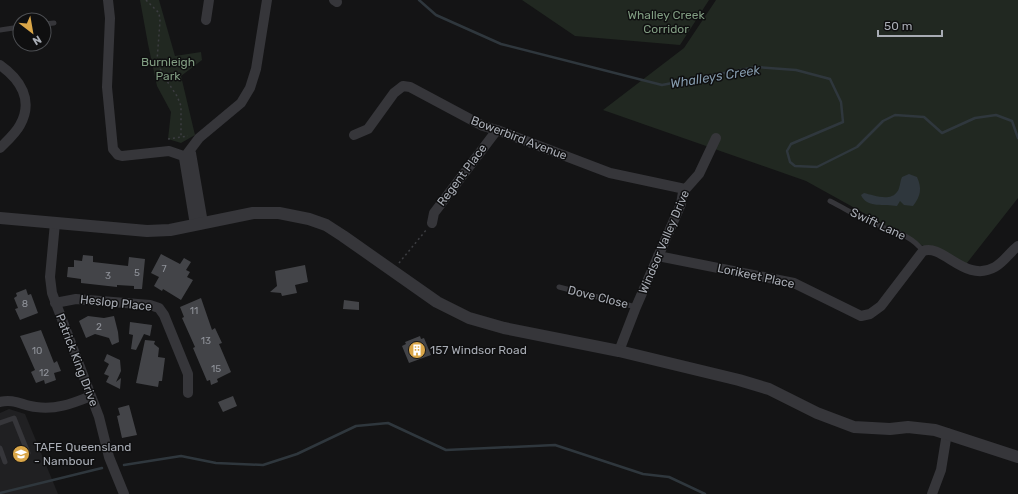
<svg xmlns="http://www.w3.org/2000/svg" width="1018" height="494" viewBox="0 0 1018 494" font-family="Rubik,sans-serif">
  <rect width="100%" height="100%" fill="#141415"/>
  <!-- built -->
  <path fill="#202022" d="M9 409 25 414 58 494H0V413Z"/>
  <!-- green -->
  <path fill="#212821" d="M140 0H159L175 56 201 52 202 60 181 76 195 135 181 143 168 139 171 112 157 86 148 44Z
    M522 0H709L680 45 575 36Z
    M716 0H1018V198L963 268 806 181 603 110 684 48Z"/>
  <!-- water -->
  <path fill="#2f373d" d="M909 174 917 177C922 188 921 196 913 206L904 205 900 201 897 206C885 204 866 208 861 195L864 193C873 195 890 202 897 192 900 189 900 181 902 177Z"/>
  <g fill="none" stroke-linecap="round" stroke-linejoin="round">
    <!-- stream -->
    <path stroke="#2f373d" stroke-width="2.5" d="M419 0 436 15 501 44 662 85 756 67 796 70 830 79 841 102 843 122 791 144 787 151 790 162 795 166 817 167 857 147 883 121 895 115 924 117 942 133 975 118 996 115 1012 121 1018 138
      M124 465 181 456 216 463 263 465 297 454 356 426 388 423 446 450 555 445 643 474 669 477 705 494
      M0 493 102 468"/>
  </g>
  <!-- building -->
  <path fill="#434448" d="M161 254 180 264 184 258 191 262 186 270 190 272 187 277 193 280 181 300 163 289 162 291 154 286 159 277 151 273Z
    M83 255 93 256V262L128 266 129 257 145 259 142 289H134V286L117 285V287L81 283V279L67 277 68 267H74V260L82 261Z
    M305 265 308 282 295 285 297 293 282 296 281 293 270 292 277 286 275 271Z
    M26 289 28 295 31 294 38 313 20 320 15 309 18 308 14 298 17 296 16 293Z
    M201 298 212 330 215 328 222 343 219 344 231 372 217 379 218 382 211 385 210 380 207 381 193 348 195 347 182 318 184 317 180 307Z
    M344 300 359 302V310L343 309Z
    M88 316 104 318 114 316 118 332 119 342 112 345 109 338 95 334 86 338 79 321Z
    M130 322 152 325 150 336 144 334 136 350 131 349 133 335 129 334Z
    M41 330 54 363 57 361 61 371 54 373 56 380 45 384 44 380 36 383 31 372 35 370 20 336Z
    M420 336 421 339 424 338 431 355 409 363 402 346 406 344 405 342Z
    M145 340 155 341 154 344 159 348 158 357 165 358 162 381H159L158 387 136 383Z
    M107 354 120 360 121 371 116 382 121 378 120 389 106 382 109 376 104 374 109 364 104 361Z
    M233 396 237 406 223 412 218 402Z
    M129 405 137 435 122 438 117 416 120 415 118 408Z"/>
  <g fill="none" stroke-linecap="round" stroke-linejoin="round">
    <!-- path -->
    <path stroke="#3c3d41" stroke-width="1.5" stroke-dasharray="2 3" stroke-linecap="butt" d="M146 0 159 13 160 21 157 61 163 75 177 96 181 106V137
      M168 139 188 136
      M399 263 427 229"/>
    <!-- service -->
    <path stroke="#36363a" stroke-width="5" d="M44 24 54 23
      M0 30 20 27
      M830 201C846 209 861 219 878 225 895 232 911 235 923 251
      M559 287 636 307
      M0 423 14 418 28 453
      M0 448 5 462"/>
    <!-- minor -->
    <path stroke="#36363a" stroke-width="10" d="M108 0 110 18 107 87 113 149 118 155 122 156 169 151 192 159
      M334 0 337 2
      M206 20 209 0
      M0 65C20 79 34 100 20 125 16 133 7 141 0 148
      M354 135 368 129 394 93 403 86 410 87 483 126 497 130 610 173 685 189
      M191 153 203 223
      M55 223 50 277 52 293 99 417 109 457 124 494
      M432 223 434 213 497 130
      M195 225 184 158 199 138 241 103 250 88 256 69 267 0
      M658 256 794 283 861 316 870 314 881 306 923 251C943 243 965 284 995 267 1004 262 1010 252 1018 246
      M55 303 76 299 150 305 159 308 164 315 188 374V393
      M619 351 636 307 681 204 683 192 699 174 716 138
      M0 402C14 398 23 406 36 407 57 410 73 403 91 396
      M932 494 941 470 947 433"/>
    <!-- tertiary -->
    <path stroke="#36363a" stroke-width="12" d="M0 218 147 231 170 230 253 213H279L309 219 326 225 343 236 437 302 469 318 504 328 619 351 739 380 769 389 817 413 854 427 890 429 908 427 935 430 1018 457"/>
  </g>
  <!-- icons -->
  <defs>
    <g id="building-disc" transform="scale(0.9)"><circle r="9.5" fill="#daa648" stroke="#0f0f10"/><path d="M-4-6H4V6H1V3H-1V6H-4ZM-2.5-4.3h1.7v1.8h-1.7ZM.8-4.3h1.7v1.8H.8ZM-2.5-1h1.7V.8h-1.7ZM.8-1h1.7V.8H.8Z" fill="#fff"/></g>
    <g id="university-disc" transform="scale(0.9)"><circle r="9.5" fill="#daa648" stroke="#0f0f10"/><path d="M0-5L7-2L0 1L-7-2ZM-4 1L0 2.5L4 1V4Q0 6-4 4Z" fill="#fff"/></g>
  </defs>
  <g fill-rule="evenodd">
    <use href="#building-disc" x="417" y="350"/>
    <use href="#university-disc" x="21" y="454"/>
  </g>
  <g text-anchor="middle" stroke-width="3" stroke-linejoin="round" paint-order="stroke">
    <!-- number labels -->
    <g font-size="10" fill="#8f9299">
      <text x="164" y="272">7</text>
      <text x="137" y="276">5</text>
      <text x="108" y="279">3</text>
      <text x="25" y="307">8</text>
      <text x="194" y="314">11</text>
      <text x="99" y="330">2</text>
      <text x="206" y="344">13</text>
      <text x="37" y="354">10</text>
      <text x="216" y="372">15</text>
      <text x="44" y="376">12</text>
    </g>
    <!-- park labels -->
    <g font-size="12" fill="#819d82" stroke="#0f0f10">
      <text x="666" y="19">Whalley Creek<tspan x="666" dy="14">Corridor</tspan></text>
      <text x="168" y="66">Burnleigh<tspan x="168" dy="14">Park</tspan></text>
    </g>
    <!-- street labels -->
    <g font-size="12" fill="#a8acb4" stroke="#0f0f10">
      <text transform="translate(519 138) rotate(21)" y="4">Bowerbird Avenue</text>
      <text transform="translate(462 175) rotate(-53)" y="4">Regent Place</text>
      <text transform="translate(878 224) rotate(25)" y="4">Swift Lane</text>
      <text transform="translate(664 242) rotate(-67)" y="4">Windsor Valley Drive</text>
      <text transform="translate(756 276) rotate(12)" y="4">Lorikeet Place</text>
      <text transform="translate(598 297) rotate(14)" y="4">Dove Close</text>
      <text transform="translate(116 303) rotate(6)" y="4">Heslop Place</text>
      <text transform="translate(77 360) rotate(69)" y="4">Patrick King Drive</text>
    </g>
    <!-- poi labels -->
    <g font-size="12" fill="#a8acb4" stroke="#0f0f10" text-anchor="start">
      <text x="430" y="354">157 Windsor Road</text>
      <text x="34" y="451">TAFE Queensland<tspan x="34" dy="14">- Nambour</tspan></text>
    </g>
    <!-- water labels -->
    <g font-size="13" font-style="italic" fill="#8399ab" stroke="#0f0f10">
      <text transform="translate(715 76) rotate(-9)" y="5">Whalleys Creek</text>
    </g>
  </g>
  <!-- north arrow -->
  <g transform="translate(32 32) rotate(149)"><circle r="19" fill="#0f0f10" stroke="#4c4e52"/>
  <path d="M0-3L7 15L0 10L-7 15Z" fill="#daa648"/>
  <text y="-6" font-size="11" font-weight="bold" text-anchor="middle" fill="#a8acb4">N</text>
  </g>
  <!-- scale -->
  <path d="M878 30v6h64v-6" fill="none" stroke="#a8acb4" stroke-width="2"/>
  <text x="884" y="30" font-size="12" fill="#a8acb4" stroke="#0f0f10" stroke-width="3" paint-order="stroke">50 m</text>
</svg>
